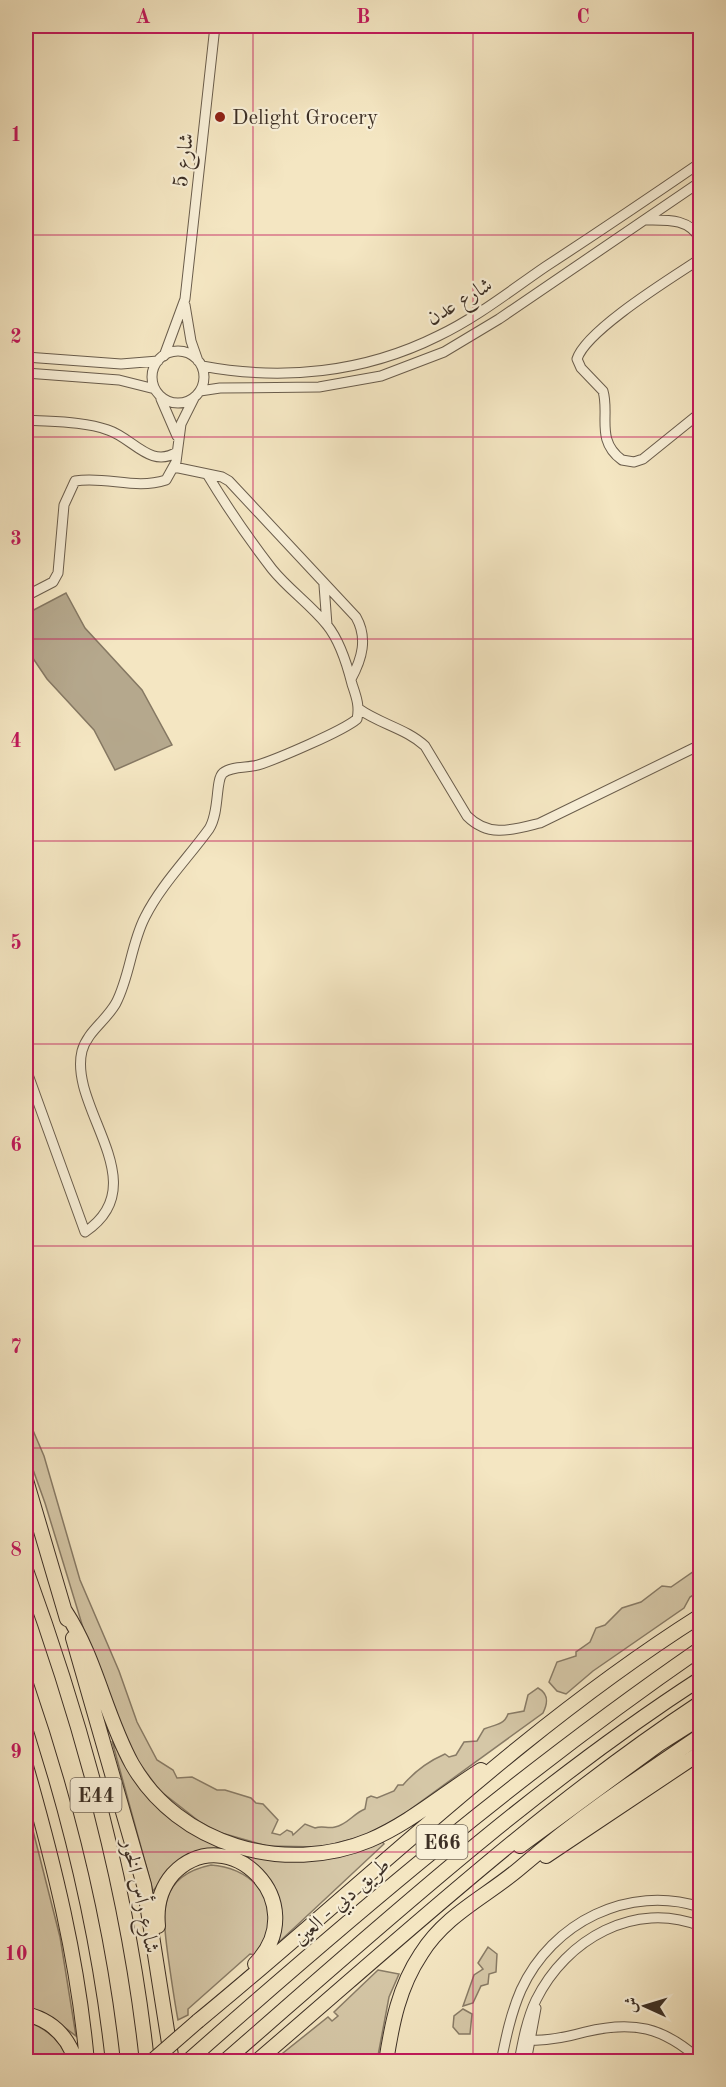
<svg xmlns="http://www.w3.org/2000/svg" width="726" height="2087" viewBox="0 0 726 2087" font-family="'Old Standard TT',Amiri,serif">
  <rect width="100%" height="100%" fill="#f4e6c2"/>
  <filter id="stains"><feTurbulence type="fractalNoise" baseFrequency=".00333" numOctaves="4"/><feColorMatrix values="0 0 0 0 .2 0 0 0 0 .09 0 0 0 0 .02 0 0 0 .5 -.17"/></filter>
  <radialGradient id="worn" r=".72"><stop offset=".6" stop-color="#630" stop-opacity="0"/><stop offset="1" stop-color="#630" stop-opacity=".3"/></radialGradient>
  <!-- green -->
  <path fill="#d5c7a7" stroke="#887b66" stroke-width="1.5" d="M26 1414 44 1456 80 1580 119 1671 137 1722 157 1760 173 1770 177 1778 192 1777 217 1790H225L251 1798 256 1803 263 1804 278 1820 272 1833 280 1835 287 1830 292 1832 293 1835 305 1824 315 1828C323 1825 327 1829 335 1827 347 1825 354 1813 365 1809L367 1798 371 1796 377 1798 394 1791 398 1785H403C414 1772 429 1761 445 1754L449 1757 456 1755 464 1742 477 1741 484 1729C492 1725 504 1726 508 1714L524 1711 528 1695 538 1688C549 1694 548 1703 543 1713L397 1819 364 1836 321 1847 267 1846 218 1832 200 1822 159 1790 133 1754 88 1644 45 1503 26 1450Z
    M700 1567V1591L690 1597 684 1608 593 1671 566 1694 557 1691 549 1682 557 1662 576 1656V1652L590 1642 596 1628 605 1625 622 1608 641 1602 662 1586 671 1587Z
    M112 1741 130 1771 227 1848 226 1852 161 1881 153 1891Z
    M26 1803 60 1937 76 2036 48 2015 26 2008Z
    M382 1841 384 1844 278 1943C289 1907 275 1875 243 1857L244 1854Z
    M211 1865C247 1867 279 1895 267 1934 264 1941 259 1948 255 1955L250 1954 188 2009V2015L178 2020C174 1999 171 1977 168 1956 162 1912 158 1876 211 1865Z
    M488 1947 497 1954 496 1972 489 1974 488 1984 481 1986 473 2003 463 2006 474 1975 483 1969 478 1963Z
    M378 1970 399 1974 389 1997 377 2061H273L328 2017 332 2021 338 2016 334 2012Z
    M463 2009 472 2014 470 2034H459L453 2027 454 2016Z
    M26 2021C46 2028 62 2041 69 2062H26Z"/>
  <!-- water -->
  <path fill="#b5a88d" stroke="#857863" stroke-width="1.5" d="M66 593 85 628 142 690 172 745 115 770 94 730 47 679 26 648V614Z"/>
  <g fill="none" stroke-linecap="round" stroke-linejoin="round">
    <!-- minor casing -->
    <g stroke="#6a5d4c" stroke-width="11">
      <path id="minor" d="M645 220C667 220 689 218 700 239
        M700 259C673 277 586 330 577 359L581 368 603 391C610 415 595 440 622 460L634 462 643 459 700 413
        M185 305 191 341 198 361
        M152 377a26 26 0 1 1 52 0a26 26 0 1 1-52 0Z
        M164 356 185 299 215 26
        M26 357 121 364 158 361
        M202 366C282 381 364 373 438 336 476 318 510 291 545 267 597 233 649 198 700 163
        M26 373 119 380 155 389
        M200 391 220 388 319 387 381 376 444 352 499 319 700 182
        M161 399 177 436
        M26 420C52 422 83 421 108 430 133 438 150 469 177 452
        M174 467 222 477 229 481 356 617C368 638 362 659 351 679
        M324 585 327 625
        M26 596 53 582 58 573 64 505 75 481C107 476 135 490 166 480L176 462 181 424 194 398
        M359 709C380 724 407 729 425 746L467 816C489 838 512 830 540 823L700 745
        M26 1069 85 1232C157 1184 68 1108 82 1051 87 1032 106 1021 116 1003 130 976 131 944 145 917 161 885 188 858 209 829 220 812 215 780 223 773 231 766 248 768 258 765 277 759 343 731 357 719 360 706 356 696 352 684 347 664 340 641 327 625 310 604 288 589 272 569 248 538 227 507 207 474
        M531 2040C549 2041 567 2037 585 2032 633 2020 663 2027 700 2060
        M501 2062C506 2037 511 2013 521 1990 552 1922 629 1884 700 1907
        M519 2062C523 2040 527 2019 536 2000 566 1939 635 1900 700 1926
        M526 2062 536 2008"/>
    </g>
    <!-- highway casing -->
    <g stroke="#3c2f25" stroke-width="16">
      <path id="highway" d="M26 1480 67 1619
        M26 1570C84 1729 129 1893 147 2062
        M65 1611C96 1658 105 1715 132 1764 178 1845 285 1876 370 1840 410 1823 444 1793 481 1770
        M73 1638 144 1885 172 2062
        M26 1684C68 1806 99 1933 113 2062
        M26 1766C54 1864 78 1960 87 2062
        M520 1846 659 1744 700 1718
        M546 1856 700 1753
        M158 1926C156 1907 160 1889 173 1874 228 1817 315 1903 255 1964
        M26 2014C51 2020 68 2036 76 2062
        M198 2021C364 1885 518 1731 700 1616
        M187 2062C352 1916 519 1774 700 1649
        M224 2062C378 1928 529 1790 700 1679
        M256 2062C401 1938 541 1808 700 1703
        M386 2062C392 2023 399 1987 421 1954 446 1914 486 1897 520 1868 577 1819 638 1778 700 1736"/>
    </g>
    <!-- minor -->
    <use href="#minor" stroke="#f8efd7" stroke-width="9"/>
    <!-- highway -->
    <use href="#highway" stroke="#f4e6c2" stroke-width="14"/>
    <!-- highway-bridge casing -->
    <g stroke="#3c2f25" stroke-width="16" stroke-linecap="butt">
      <path id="highway-bridge" d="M151 2062 198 2021"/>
    </g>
    <!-- highway-bridge -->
    <use href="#highway-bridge" stroke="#f4e6c2" stroke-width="14"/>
  </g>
  <!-- grid -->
  <path fill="none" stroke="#c2185b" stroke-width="1.5" stroke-opacity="0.55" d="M253 26V2062M473 26V2062M26 235H700M26 437H700M26 639H700M26 841H700M26 1044H700M26 1246H700M26 1448H700M26 1650H700M26 1852H700"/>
  <!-- markers -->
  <circle fill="#8f2418" stroke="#f8efd7" stroke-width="2" cx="220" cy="117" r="6"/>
  <g text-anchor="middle" stroke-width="4.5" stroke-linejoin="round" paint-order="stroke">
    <!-- shield labels -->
    <g fill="#f8efd7" stroke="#74695a" stroke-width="1.5">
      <rect x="70.5" y="1778" width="51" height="34" rx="4.5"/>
      <rect x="416.5" y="1825" width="51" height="34" rx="4.5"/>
    </g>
    <g font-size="20" font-weight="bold" fill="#3c2f25">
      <text x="96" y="1802">E44</text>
      <text x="442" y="1849">E66</text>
    </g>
    <!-- poi labels -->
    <g font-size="21" fill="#3c2f25" stroke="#f8efd7" text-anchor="start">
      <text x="232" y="124">Delight Grocery</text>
    </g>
    <!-- street labels -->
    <g font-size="21" fill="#3c2f25" stroke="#f8efd7">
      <text transform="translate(183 160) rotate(-83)" y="7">شارع 5</text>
      <text transform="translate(459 301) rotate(-31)" y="7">شارع عدن</text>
      <text transform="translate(141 1896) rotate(78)" y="7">شارع رأس الخور</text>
      <text transform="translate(341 1901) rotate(-41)" y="7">طريق دبي - العين</text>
    </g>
  </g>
  <!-- margin -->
  <rect width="726" height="2087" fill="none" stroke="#f4e6c2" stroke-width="66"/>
  <!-- north arrow -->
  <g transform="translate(645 2006) rotate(274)" stroke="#f8efd7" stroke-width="4.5" paint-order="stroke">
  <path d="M0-4.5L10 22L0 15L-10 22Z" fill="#3c2f25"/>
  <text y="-9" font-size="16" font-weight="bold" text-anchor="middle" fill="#3c2f25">ش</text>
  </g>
  <rect x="33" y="33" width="660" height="2021" fill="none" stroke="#c2185b" stroke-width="2"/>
  <g font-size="20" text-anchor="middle" font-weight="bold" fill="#c2185b">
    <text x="143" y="23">A</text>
    <text x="363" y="23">B</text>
    <text x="583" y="23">C</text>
    <text x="16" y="141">1</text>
    <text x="16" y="343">2</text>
    <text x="16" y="545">3</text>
    <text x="16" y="747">4</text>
    <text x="16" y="949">5</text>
    <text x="16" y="1151">6</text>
    <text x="16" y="1353">7</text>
    <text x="16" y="1556">8</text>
    <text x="16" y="1758">9</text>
    <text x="16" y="1960">10</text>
  </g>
  <rect width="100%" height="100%" filter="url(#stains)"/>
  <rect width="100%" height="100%" fill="url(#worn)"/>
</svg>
